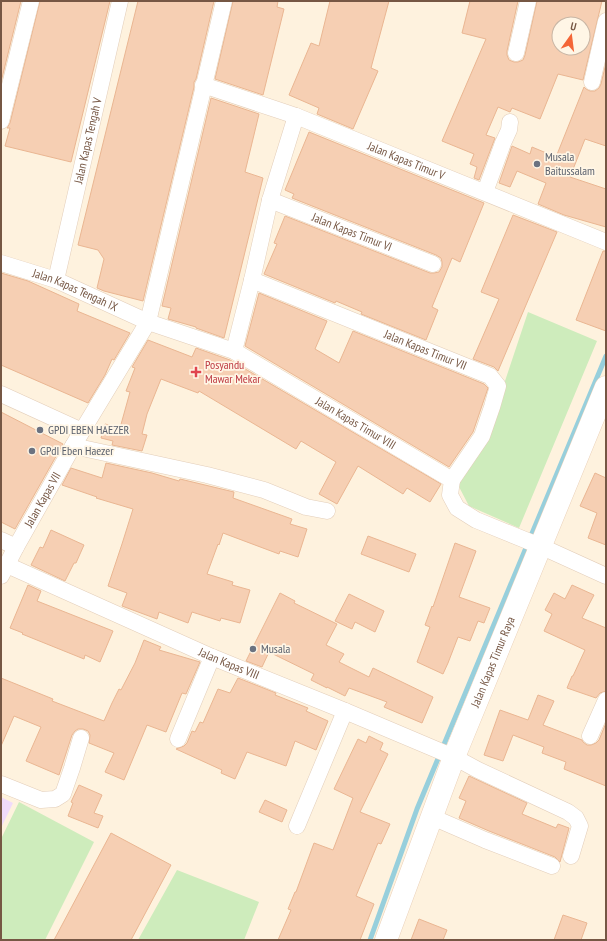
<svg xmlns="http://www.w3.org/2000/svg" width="607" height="941" viewBox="0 0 607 941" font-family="'PT Sans Narrow',sans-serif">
  <rect width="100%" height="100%" fill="#fef2de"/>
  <!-- education -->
  <path fill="#f0dbfa" d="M1 797 13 803 1 828Z"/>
  <!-- green -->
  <path fill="#ceecbc" d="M528 312 597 341 519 528 469 506 457 483 485 441Z
    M19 802 94 842 45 940H1V839Z
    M177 870 259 902 244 940H138Z"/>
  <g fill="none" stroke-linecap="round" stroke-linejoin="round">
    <!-- stream -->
    <path stroke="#97cfdc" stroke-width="5" d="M370 940 417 809 606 356"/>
  </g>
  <!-- building -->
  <path fill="#f6cfb3" stroke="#eab692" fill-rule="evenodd" d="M1 1H21L1 82Z
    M40 1H110L71 162 5 146 10 128H7L10 123Z
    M138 1H214L196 79 194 82V87L143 301 104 291 97 288 104 259 98 250 78 245Z
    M233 1H278L277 7 284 9 263 95 215 79Z
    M330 1H389L371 68 378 71 353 129 317 114 319 108 289 95 311 43 319 46Z
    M470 1H518L507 51V55L509 60 514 62H518L523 60 525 55 537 1H602L583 80 558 74 540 119 512 108 510 112 498 107 486 135 495 138 479 180 474 178 477 167 470 164 474 154 442 141 486 39 462 33ZM559 24H583V48H559Z
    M606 63V146L585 139 570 177 606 189V227L564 215 538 204 546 183 517 171 510 187 499 183 512 146 530 154 532 147 556 157 584 87 586 89 590 91H595L599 88 601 84Z
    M211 98 259 114 245 172 263 178 224 338 196 328V327L168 319 171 308 162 306Z
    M309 132 484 203 460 262 452 258 432 307 438 310 426 340 361 314 362 312 336 301 335 303 264 274 277 244 274 243 285 216 430 273H434L439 272 442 267V262L441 258 436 255 292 198 294 194 285 190Z
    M513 215 557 232 498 371 494 367 473 359 499 299 481 292Z
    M603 251H606V331L576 320Z
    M1 273 28 281 79 304 77 311 130 333 114 360 112 359 105 375 88 403 1 365Z
    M259 293 327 321 315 349 339 363 353 331 484 384 488 388 473 432 449 467 245 346Z
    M148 340 192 357 196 348 230 360 441 484 430 502 407 488 403 494 358 466 337 504 319 494 336 462 301 441 296 449 199 391 198 393 161 379 147 414 142 434 147 435 142 451 112 445 113 441 101 438 105 424 120 428 130 392 126 391 135 368 132 367Z
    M1 412 63 444 15 529 1 522Z
    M106 463 152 473 179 481 180 479 234 492 233 498 292 519 290 524 307 529 298 557 280 551 279 554 223 533 219 545 218 544 207 574 233 582 232 585 250 590 240 623 221 618 220 621 192 612 188 623 159 612 157 619 122 606 127 593 108 586 122 544 133 509 96 498 97 497 62 485 71 468 102 478Z
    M595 473 606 478V545L588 538 597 513 580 506Z
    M51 530 84 545 76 563H74L65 581 31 565 40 547 43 548Z
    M368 536 416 554 409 572 361 554Z
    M455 543 476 551 459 597 490 608 484 623 478 621 470 641 458 637 448 663 443 674 417 662 430 627 425 625 432 606 433 607Z
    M28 585 41 591 37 601 113 631 100 662 85 655 84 659 22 634 23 633 10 628Z
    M572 585 594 595 582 618 606 628V691L600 693 596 698 567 688 572 676H573L585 650 544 631 552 614 545 610 554 593 565 599Z
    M280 593 295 601 294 603 337 624 326 645 344 654 339 662 369 677 373 668 433 697 422 723 384 707 387 702 349 688 345 696 327 687V688L311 680 314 674 269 652 262 667 246 661Z
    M349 594 384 611 375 632 355 622 352 629 335 621Z
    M144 640 161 647 159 650 200 662 186 694 182 693 166 732 147 725 124 780 105 772 114 753 89 743 90 735 88 731 83 729H78L75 731 72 735 59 775 26 761 41 727 14 716 1 746V678L53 699 52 701 104 721 112 703 119 689 121 690 135 663Z
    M238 678 276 693 275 695 308 708 306 711 328 721 316 750 295 741 286 766 247 752 235 779 221 773 222 770 176 749 184 746 187 743 192 731 195 732 200 722 203 723 218 689 230 693Z
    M538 695 554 701 543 725 582 740 583 742 587 745H591L596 743 599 740 606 723V786L564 769 566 762 542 753 544 747 513 735 503 761 484 755 500 710 528 720Z
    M369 736 383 743 380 750 388 754 360 812 390 824 381 844 378 843 356 896 374 904 360 940H278L291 910 288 909 295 892H296L314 843 333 850 353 798 334 789 358 739 366 743Z
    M469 776 527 803 522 814 556 828 558 824 569 828 560 862 555 857 489 831 459 818 466 801 459 798Z
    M79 785 102 795 94 813 103 816 98 828 68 816 73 803 71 802Z
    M265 800 287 810 282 822 259 812Z
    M111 833 171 865 131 940H54Z
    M563 915 587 923 581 940H554Z
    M419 919 447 930 443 940H411Z"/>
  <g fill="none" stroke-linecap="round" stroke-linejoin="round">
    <!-- street casing -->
    <g stroke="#e3ceba" stroke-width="17">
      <g id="street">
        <path d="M516 53 528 1"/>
        <path d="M592 82 606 21"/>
        <path id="s1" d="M203 85 296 116 606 242"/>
        <path d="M1 121 31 1"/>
        <path d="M485 192 503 143 509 130 510 122"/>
        <path id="s2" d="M270 200 433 264"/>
        <path id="s3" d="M1 263 56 280 148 322 234 351 452 480 450 495 457 508 476 520 540 546 606 576"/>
        <path id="s4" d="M56 280 120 1"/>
        <path id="s5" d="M252 280 490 376 498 386 492 407 482 436 452 480"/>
        <path d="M234 351 252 280 270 200 296 116"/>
        <path d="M1 394 82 431"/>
        <path d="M73 446 207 475 264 490 306 507 327 511"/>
        <path d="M1 540 16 547"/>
        <path id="s6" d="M7 565 212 657 345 711 454 757 478 770 568 812 576 818 580 826 571 856"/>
        <path id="s7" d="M1 576 16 547 73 446 148 322 224 1"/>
        <path d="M590 736 606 700"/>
        <path d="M178 739 212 657"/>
        <path d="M1 784 41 800 55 799 63 794 72 768 81 738"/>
        <path d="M432 817 485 840 552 866"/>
        <path d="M297 826 345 711"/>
      </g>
    </g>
    <!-- secondary casing -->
    <g stroke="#ead1b9" stroke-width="23">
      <g id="secondary">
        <path id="s8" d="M386 940 454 757 606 387"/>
      </g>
    </g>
    <!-- street -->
    <use href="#street" stroke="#fff" stroke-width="16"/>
    <!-- secondary -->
    <use href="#secondary" stroke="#fff" stroke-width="22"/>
  </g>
  <!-- markers -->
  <g fill="#6b7280" stroke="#fff6e6" stroke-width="1.5">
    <circle cx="537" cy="164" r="4"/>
    <circle cx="40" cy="430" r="4"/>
    <circle cx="32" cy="451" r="4"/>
    <circle cx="253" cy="649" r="4"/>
  </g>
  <path fill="#e0444e" stroke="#fff6e6" stroke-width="1.5" d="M194 366h4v4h4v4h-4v4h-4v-4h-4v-4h4z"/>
  <g text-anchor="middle" stroke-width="3.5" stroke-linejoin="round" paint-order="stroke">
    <!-- street labels -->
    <g font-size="12" fill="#765744" stroke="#fff6e6">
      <text dy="4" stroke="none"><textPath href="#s4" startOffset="143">Jalan Kapas Tengah V</textPath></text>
      <text dy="4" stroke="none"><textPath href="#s1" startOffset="217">Jalan Kapas Timur V</textPath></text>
      <text dy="4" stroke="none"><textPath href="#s2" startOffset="88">Jalan Kapas Timur VI</textPath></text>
      <text dy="4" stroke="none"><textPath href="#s3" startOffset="79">Jalan Kapas Tengah IX</textPath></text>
      <text dy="4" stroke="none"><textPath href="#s5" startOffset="187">Jalan Kapas Timur VII</textPath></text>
      <text dy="4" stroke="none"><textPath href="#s3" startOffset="391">Jalan Kapas Timur VIII</textPath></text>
      <text dy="4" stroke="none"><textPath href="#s7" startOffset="87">Jalan Kapas VII</textPath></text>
      <text dy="4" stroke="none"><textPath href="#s8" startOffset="298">Jalan Kapas Timur Raya</textPath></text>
      <text dy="4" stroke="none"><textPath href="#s6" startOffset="243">Jalan Kapas VIII</textPath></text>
    </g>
    <!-- worship labels -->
    <g font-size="12" fill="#5b616d" stroke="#fff6e6" text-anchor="start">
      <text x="545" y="161">Musala<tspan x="545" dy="14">Baitussalam</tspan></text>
      <text x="48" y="434">GPDI EBEN HAEZER</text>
      <text x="40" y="455">GPdI Eben Haezer</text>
      <text x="261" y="653">Musala</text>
    </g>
    <!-- health labels -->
    <g font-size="12" fill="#be3a42" stroke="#fff6e6" text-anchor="start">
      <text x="205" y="369">Posyandu<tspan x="205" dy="14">Mawar Mekar</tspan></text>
    </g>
  </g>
  <!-- border -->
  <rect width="607" height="941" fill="none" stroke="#765744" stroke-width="4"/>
  <!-- north arrow -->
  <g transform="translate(571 36) rotate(14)"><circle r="19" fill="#fff6e6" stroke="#c8b6a5"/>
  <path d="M0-3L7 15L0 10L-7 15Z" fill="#f46637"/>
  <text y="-6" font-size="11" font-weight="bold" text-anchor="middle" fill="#765744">U</text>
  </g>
</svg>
